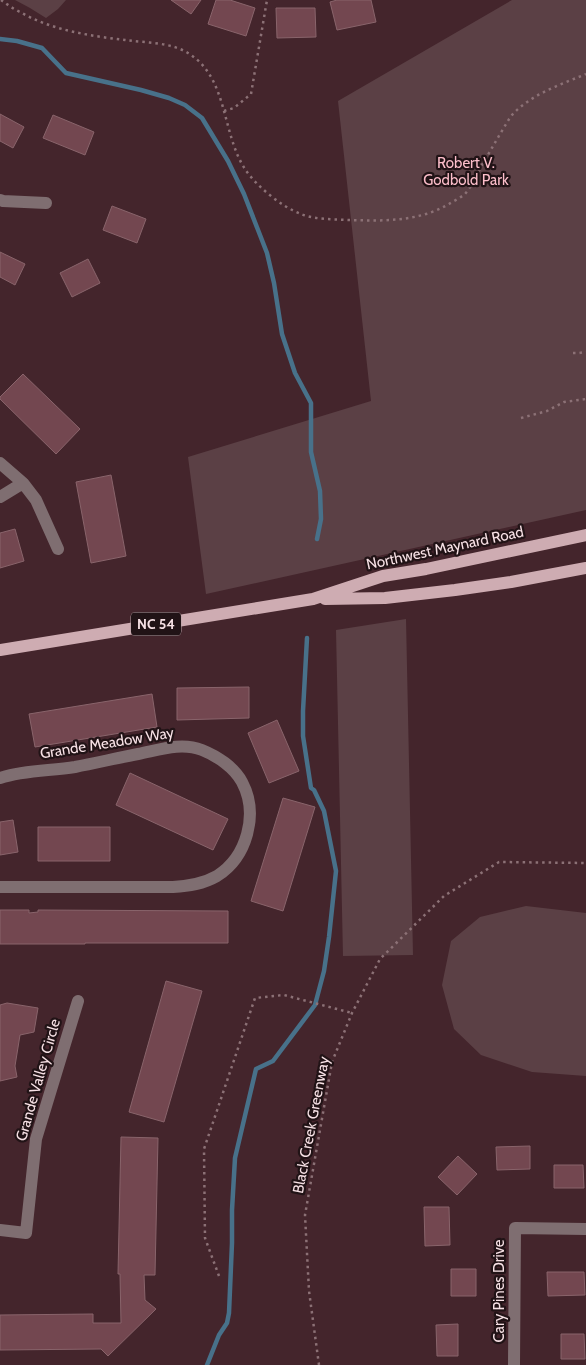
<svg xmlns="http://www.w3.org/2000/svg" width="586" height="1365" viewBox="0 0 586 1365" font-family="Cabin,sans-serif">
  <rect width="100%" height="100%" fill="#44252c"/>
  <!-- green -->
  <path fill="#5b4045" d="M15 0H66L58 9 46 18 30 8Z
    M512 0H586V510L206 594 188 457 371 401 338 101Z
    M406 619 413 955 343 956 336 630Z
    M526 906 586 913V1076L532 1072 481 1055 454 1029 442 985 451 941 480 917Z"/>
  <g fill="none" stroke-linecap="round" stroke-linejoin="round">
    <!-- stream -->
    <path stroke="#48718a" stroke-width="4.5" d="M0 39 17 41 42 48 66 73 141 90 169 98 185 105 202 118 228 161 244 194 267 253 274 283 282 334 295 373 311 403V452L320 491 321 519 317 539
      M207 1365 219 1335 227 1323 229 1313 232 1243V1210L235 1158 256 1069 273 1061 315 1005 324 971 329 937 336 871 324 811 314 790 311 788 303 736V711L307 638"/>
  </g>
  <!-- building -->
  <path fill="#734750" stroke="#89646b" d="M171 0H201L191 14Z
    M216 0H230L255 8 246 36 208 24Z
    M337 0H371L376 22 337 30 330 2Z
    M276 8H315L316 37 277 38Z
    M0 114 24 127 13 148 0 141Z
    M53 115 94 132 85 155 43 138Z
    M112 206 146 219 137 243 103 230Z
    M0 252 25 264 15 285 0 277Z
    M88 259 100 283 72 297 60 273Z
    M23 374 80 429 56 454 0 399V397Z
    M111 475 126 556 91 563 76 482Z
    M15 529 24 561 0 568V533Z
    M249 687V718L177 720V688Z
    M152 694 157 727 35 747 29 714Z
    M277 720 299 771 269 783 248 733Z
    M130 773 228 819 213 850 116 805Z
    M283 798 315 807 283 911 251 901Z
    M13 820 18 852 0 855V822Z
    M38 827H110V861H38Z
    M0 910H29V913L38 912V910L228 911V943H85V944H0Z
    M166 981 202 991 164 1122 129 1112Z
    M7 1003 38 1008 34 1032 20 1035 15 1066 17 1077 0 1081V1005Z
    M121 1137 158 1138 155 1275H144L145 1300 156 1309 108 1356 101 1349 0 1350V1315L93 1314V1323H121L120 1274H118Z
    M530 1146V1169L497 1170 496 1147Z
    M458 1156 477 1174 457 1195 438 1177Z
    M554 1165H583L584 1188H554Z
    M424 1207H449L450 1245 425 1246Z
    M451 1269H476V1296H451Z
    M547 1272H584L585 1295 548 1296Z
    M458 1324V1356H437L436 1325Z
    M561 1334H584L585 1359H561Z"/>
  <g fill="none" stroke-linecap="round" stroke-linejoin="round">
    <!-- path -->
    <path stroke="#8c7176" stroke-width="2.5" stroke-dasharray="2.5 4" stroke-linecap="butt" d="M1 0C7 4 13 9 20 12 51 30 90 36 125 40 147 43 173 42 191 55 228 80 222 134 245 169 256 186 282 207 301 214 316 220 333 219 349 220 384 221 418 222 449 204 454 201 460 198 465 194 472 186 477 174 482 165 492 148 501 132 511 116 531 94 560 85 586 74
      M224 111 234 108 251 94 267 0
      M573 353H579L586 352
      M521 418 547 411 564 402 586 399
      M219 1276 205 1238 204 1149 255 998 284 995 352 1013
      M319 1365 309 1291 305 1215 332 1062 352 1013 380 959 444 896 499 862 586 863"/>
    <!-- minor -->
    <path stroke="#7f6e71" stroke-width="12" d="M0 200 3 201 46 203
      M0 463 23 483 36 500 58 549
      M0 497 23 483
      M0 778C24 770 50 771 75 767 96 763 117 758 138 754 159 750 181 742 202 750 217 756 234 767 242 782 259 814 247 857 217 876 203 884 189 886 173 887H0
      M0 1230 26 1233 36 1139 78 1001
      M514 1365 515 1228 586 1229"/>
    <!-- major -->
    <path stroke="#ceacb2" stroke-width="12" d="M325 599 385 598 455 590 511 582 586 568
      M0 650 313 599 383 576 426 569 586 535"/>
  </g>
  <g text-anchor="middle" stroke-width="4.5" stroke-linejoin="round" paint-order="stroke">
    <!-- shield labels -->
    <rect fill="#211316" stroke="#b7a3a7" stroke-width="1" x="131" y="612.5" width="50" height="23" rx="4"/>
    <g font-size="14" font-weight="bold" fill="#f7e1e5">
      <text x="156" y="629">NC 54</text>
    </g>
    <!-- park labels -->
    <g font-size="15" fill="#fcbeca" stroke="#211316">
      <text x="466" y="168">Robert V.<tspan x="466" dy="17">Godbold Park</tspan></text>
    </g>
    <!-- street labels -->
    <g font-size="15" fill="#f7e1e5" stroke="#211316">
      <text transform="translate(445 548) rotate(-12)" y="5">Northwest Maynard Road</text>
      <text transform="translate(107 743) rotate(-9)" y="5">Grande Meadow Way</text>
      <text transform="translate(38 1080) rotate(-74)" y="5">Grande Valley Circle</text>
      <text transform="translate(311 1125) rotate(-79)" y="5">Black Creek Greenway</text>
      <text transform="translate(499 1291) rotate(-90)" y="5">Cary Pines Drive</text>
    </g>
  </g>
</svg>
